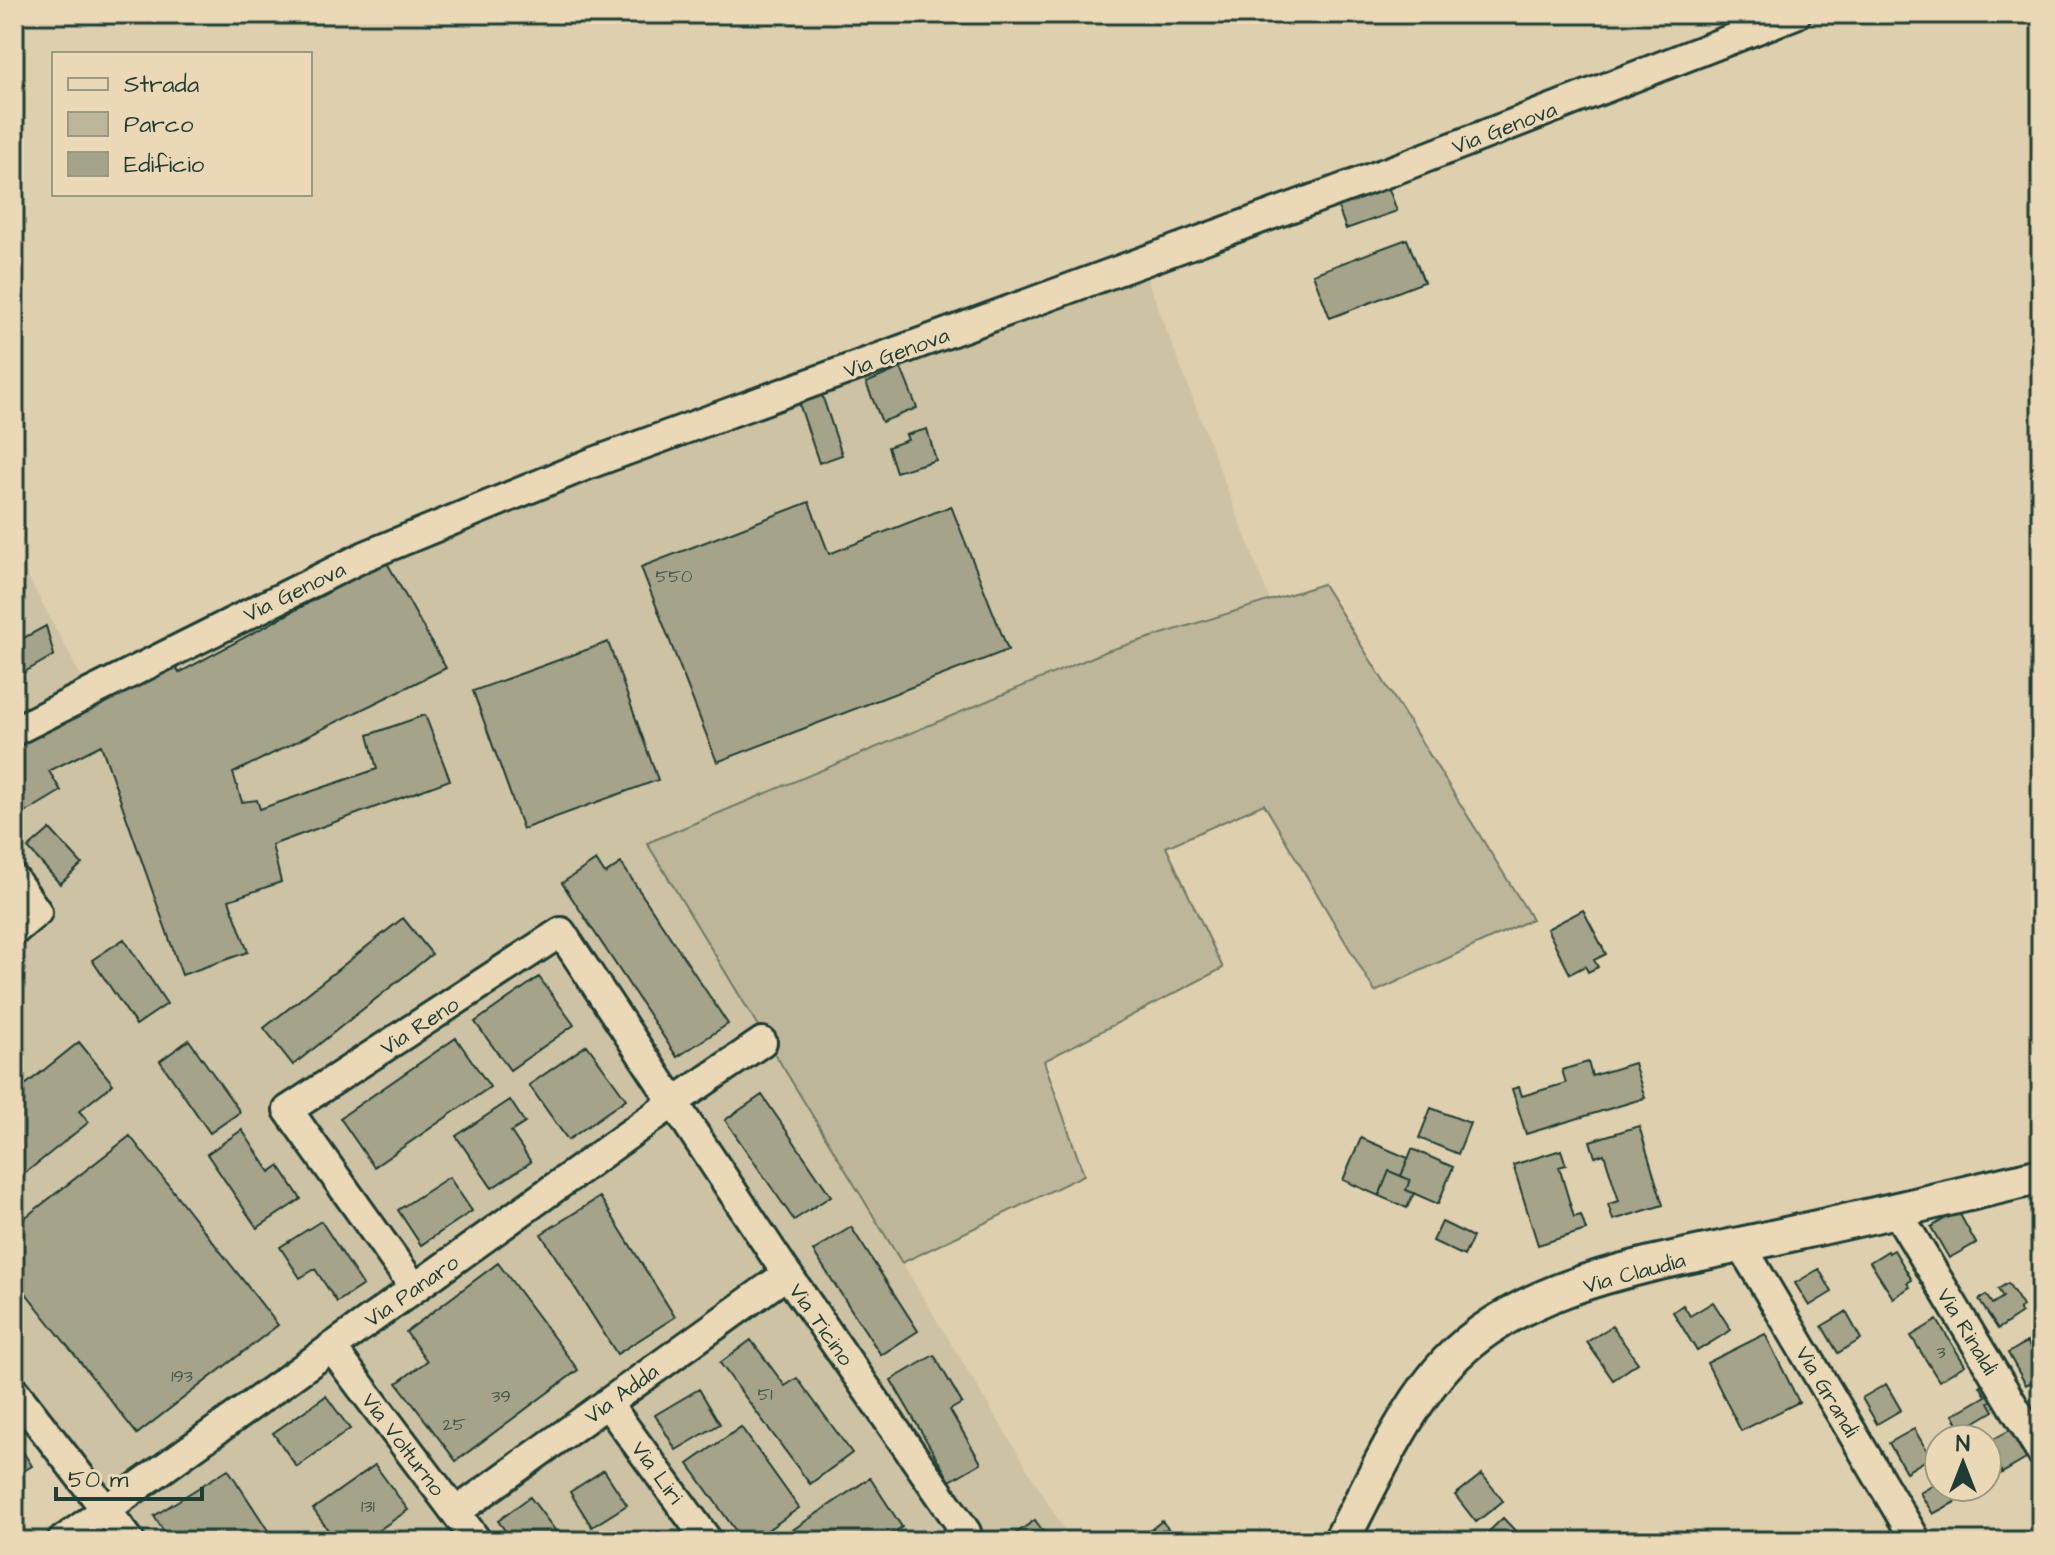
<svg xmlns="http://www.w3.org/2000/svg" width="2055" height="1555" viewBox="0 0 2055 1555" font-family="'Architects Daughter',sans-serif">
  <rect width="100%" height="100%" fill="#decfae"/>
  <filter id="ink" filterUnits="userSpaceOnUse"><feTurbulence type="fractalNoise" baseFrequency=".0125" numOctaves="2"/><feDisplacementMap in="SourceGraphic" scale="16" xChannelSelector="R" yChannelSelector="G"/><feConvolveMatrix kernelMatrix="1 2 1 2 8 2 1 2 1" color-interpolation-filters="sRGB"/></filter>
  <g filter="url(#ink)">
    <!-- built -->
    <path fill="#cdc2a3" d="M1135 247 1270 601 1107 651 647 843 1071 1541H135L14 1379V886L22 878 14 865V564L19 560 82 678 407 523Z"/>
    <!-- green -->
    <path fill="#beb69a" stroke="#6e7a67" stroke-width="2" d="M1323 584 1532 919 1375 992 1264 804 1166 847 1223 968 1044 1061 1084 1175 902 1263 647 843 1107 651Z"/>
    <!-- building -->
    <path fill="#a5a48a" stroke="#1f3d34" stroke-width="2" d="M1386 181 1397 211 1346 229 1335 199Z
      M1407 239 1424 282 1330 318 1313 274Z
      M901 368 917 408 882 422 866 383Z
      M821 392 842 455 819 463 798 400Z
      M927 429 936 460 896 472 888 447 908 440 906 435Z
      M809 502 829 554 951 506 1008 650 717 762 641 567Z
      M386 561 446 668 233 773 242 802 257 800 260 809 377 769 368 735 425 715 450 780 272 845 281 882 229 900 248 952 182 975 101 745 49 771 61 791 16 818 14 815V743L171 657 179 673Z
      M46 626 54 655 14 678V643Z
      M608 642 658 780 523 829 473 691Z
      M50 829 82 864 60 884 28 848Z
      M596 860 605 874 621 863 728 1024 677 1057 562 883Z
      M1583 910 1606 954 1594 960 1598 967 1588 972 1585 966 1570 974 1547 929Z
      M403 918 432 954 293 1065 264 1028Z
      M124 939 167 1004 136 1025 92 960Z
      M539 977 574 1025 510 1070 475 1022Z
      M456 1038 490 1087 374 1167 340 1118Z
      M189 1040 240 1112 210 1133 160 1061Z
      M79 1042 113 1084 79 1111 89 1122 14 1182V1094Z
      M587 1045 626 1099 568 1140 529 1085Z
      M1588 1062 1592 1076 1634 1063 1645 1098 1526 1134 1512 1089 1519 1087 1522 1096 1566 1083 1562 1070Z
      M762 1095 831 1196 794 1220 725 1120Z
      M510 1100 525 1123 511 1132 531 1162 492 1188 456 1136Z
      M1431 1108 1470 1123 1458 1154 1419 1138Z
      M1639 1126 1663 1205 1613 1220 1608 1204 1619 1201 1604 1154 1595 1157 1590 1141Z
      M242 1130 270 1172 279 1166 301 1199 257 1228 207 1154Z
      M130 1136 278 1325 137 1434 14 1278V1226Z
      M1361 1138 1408 1158 1401 1176 1389 1171 1379 1196 1343 1180Z
      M1412 1149 1453 1167 1438 1204 1406 1190 1410 1180 1401 1176Z
      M1561 1150 1566 1165 1559 1167 1574 1217 1581 1215 1586 1230 1538 1245 1513 1165Z
      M1389 1171 1410 1180 1406 1190 1414 1193 1407 1208 1379 1196Z
      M449 1177 472 1211 421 1245 398 1210Z
      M600 1197 675 1317 617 1354 541 1234Z
      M1958 1211 1976 1243 1949 1258 1931 1227Z
      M321 1221 363 1285 337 1302 315 1269 300 1278 280 1247Z
      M1442 1222 1473 1237 1464 1256 1433 1241Z
      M851 1227 918 1331 881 1355 813 1251Z
      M1894 1250 1912 1280 1907 1283 1910 1287 1893 1298 1870 1262 1888 1251 1889 1253Z
      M498 1263 578 1370 456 1461 397 1383 427 1361 406 1332Z
      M1819 1269 1832 1292 1809 1306 1795 1283Z
      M2008 1283 2023 1306 2019 1309 2022 1313 1998 1329 1979 1300 1986 1295 1992 1304 2003 1297 1998 1289Z
      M1713 1302 1731 1330 1697 1351 1673 1312 1683 1305 1690 1316Z
      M1846 1312 1861 1339 1838 1353 1822 1326Z
      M1937 1320 1965 1365 1939 1381 1911 1336Z
      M1612 1326 1638 1363 1613 1380 1587 1342Z
      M1765 1334 1799 1402 1741 1431 1707 1363Z
      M751 1340 785 1386 797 1378 852 1453 810 1484 720 1363Z
      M2027 1342 2041 1368V1377L2026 1385 2008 1353Z
      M934 1355 962 1403 950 1410 981 1463 950 1481 891 1380Z
      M1988 1381 1997 1397 1989 1402 1994 1411 1962 1430 1953 1415 1986 1396 1980 1386Z
      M1886 1384 1901 1410 1877 1424 1862 1398Z
      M699 1389 720 1424 676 1450 655 1415Z
      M326 1396 350 1429 297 1467 273 1433Z
      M741 1427 799 1508 752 1541H743L688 1464Z
      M1914 1429 1931 1457 1906 1472 1889 1443Z
      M2010 1430 2026 1459 2002 1473 1987 1443Z
      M14 1438 32 1466 14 1477Z
      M1987 1446 2002 1473 1992 1478 1987 1470Z
      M375 1465 408 1510 379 1530 387 1541H336L313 1509Z
      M228 1469 275 1541H170L154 1516Z
      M604 1470 627 1505 592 1527 570 1492Z
      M1482 1474 1503 1501 1476 1522 1455 1495Z
      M870 1478 902 1527 881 1541H776Z
      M1939 1482V1487H1946L1955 1502 1933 1514 1920 1493Z
      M530 1497 561 1538 557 1541H513L498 1521Z
      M1503 1518 1525 1541H1487L1483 1537Z
      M1035 1520 1050 1541H1005Z
      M1162 1521 1178 1541H1136Z"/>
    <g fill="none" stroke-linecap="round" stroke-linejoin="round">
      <!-- minor casing -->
      <g stroke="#1f3d34" stroke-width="34">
        <path id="minor" d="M14 731 365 556 589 464 1399 168 1796 14
          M14 879 37 912 14 931
          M1896 1210 2041 1452
          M1741 1245 1914 1537
          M414 1287 288 1110 561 932 787 1274 966 1532 954 1541
          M331 1347 477 1541
          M14 1391 130 1541
          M607 1403 708 1541
          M456 1512 787 1274
          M62 1541 674 1102 762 1042"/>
      </g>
      <!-- major casing -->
      <g stroke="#1f3d34" stroke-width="40">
        <path id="major" d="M1341 1541C1370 1486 1399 1421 1438 1373 1516 1278 1669 1262 1781 1236 1868 1217 1954 1197 2041 1176"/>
      </g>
      <!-- minor -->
      <use href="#minor" stroke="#ead8b6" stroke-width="28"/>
      <!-- major -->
      <use href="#major" stroke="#ead8b6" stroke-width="34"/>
    </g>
  </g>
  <g text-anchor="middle" stroke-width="6" stroke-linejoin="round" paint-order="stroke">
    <!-- number labels -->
    <g font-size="18" fill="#40574a">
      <text x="674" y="582">550</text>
      <text x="1941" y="1358">3</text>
      <text x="182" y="1382">193</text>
      <text x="765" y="1400">51</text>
      <text x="501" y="1402">39</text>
      <text x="454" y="1430">25</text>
      <text x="368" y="1512">131</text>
    </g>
    <!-- street labels -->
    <g font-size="22" fill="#1f3d34" stroke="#ead8b6">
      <text transform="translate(1504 127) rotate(-21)" y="8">Via Genova</text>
      <text transform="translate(896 352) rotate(-20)" y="8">Via Genova</text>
      <text transform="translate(294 591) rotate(-26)" y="8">Via Genova</text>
      <text transform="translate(419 1025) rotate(-33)" y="8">Via Reno</text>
      <text transform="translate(1634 1272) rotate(-15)" y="8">Via Claudia</text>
      <text transform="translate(411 1290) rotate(-35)" y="8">Via Panaro</text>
      <text transform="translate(822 1324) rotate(55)" y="8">Via Ticino</text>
      <text transform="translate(1968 1331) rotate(59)" y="8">Via Rinaldi</text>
      <text transform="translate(1828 1391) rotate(59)" y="8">Via Grandi</text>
      <text transform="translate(621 1393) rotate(-36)" y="8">Via Adda</text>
      <text transform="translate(404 1444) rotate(53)" y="8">Via Volturno</text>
      <text transform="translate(658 1472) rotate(54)" y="8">Via Liri</text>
    </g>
  </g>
  <!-- margin -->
  <rect width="2055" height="1555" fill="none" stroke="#ead8b6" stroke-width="48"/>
  <rect x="24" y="24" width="2007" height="1507" fill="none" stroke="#1f3d34" stroke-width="3" filter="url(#ink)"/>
  <!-- legend -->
  <rect x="52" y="52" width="260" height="144" fill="#ead8b6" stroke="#999a82" stroke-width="2"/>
  <rect x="68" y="78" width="40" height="12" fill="#ead8b6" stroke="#999a82" stroke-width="2"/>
  <text x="124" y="92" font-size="24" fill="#1f3d34">Strada</text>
  <rect x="68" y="112" width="40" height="24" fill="#beb69a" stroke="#999a82" stroke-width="2"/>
  <text x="124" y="132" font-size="24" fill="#1f3d34">Parco</text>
  <rect x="68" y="152" width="40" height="24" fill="#a5a48a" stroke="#999a82" stroke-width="2"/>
  <text x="124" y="172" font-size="24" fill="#1f3d34">Edificio</text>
  <!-- north arrow -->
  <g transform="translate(1963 1463)"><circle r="38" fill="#ead8b6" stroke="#999a82" stroke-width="2"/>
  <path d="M0-6L14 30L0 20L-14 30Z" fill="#1f3d34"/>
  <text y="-12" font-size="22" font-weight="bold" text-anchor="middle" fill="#1f3d34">N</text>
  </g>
  <!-- scale -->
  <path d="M56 1487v12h146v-12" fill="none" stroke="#1f3d34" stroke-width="4"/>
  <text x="68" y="1487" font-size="24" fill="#1f3d34" stroke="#ead8b6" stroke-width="6" paint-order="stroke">50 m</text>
</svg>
